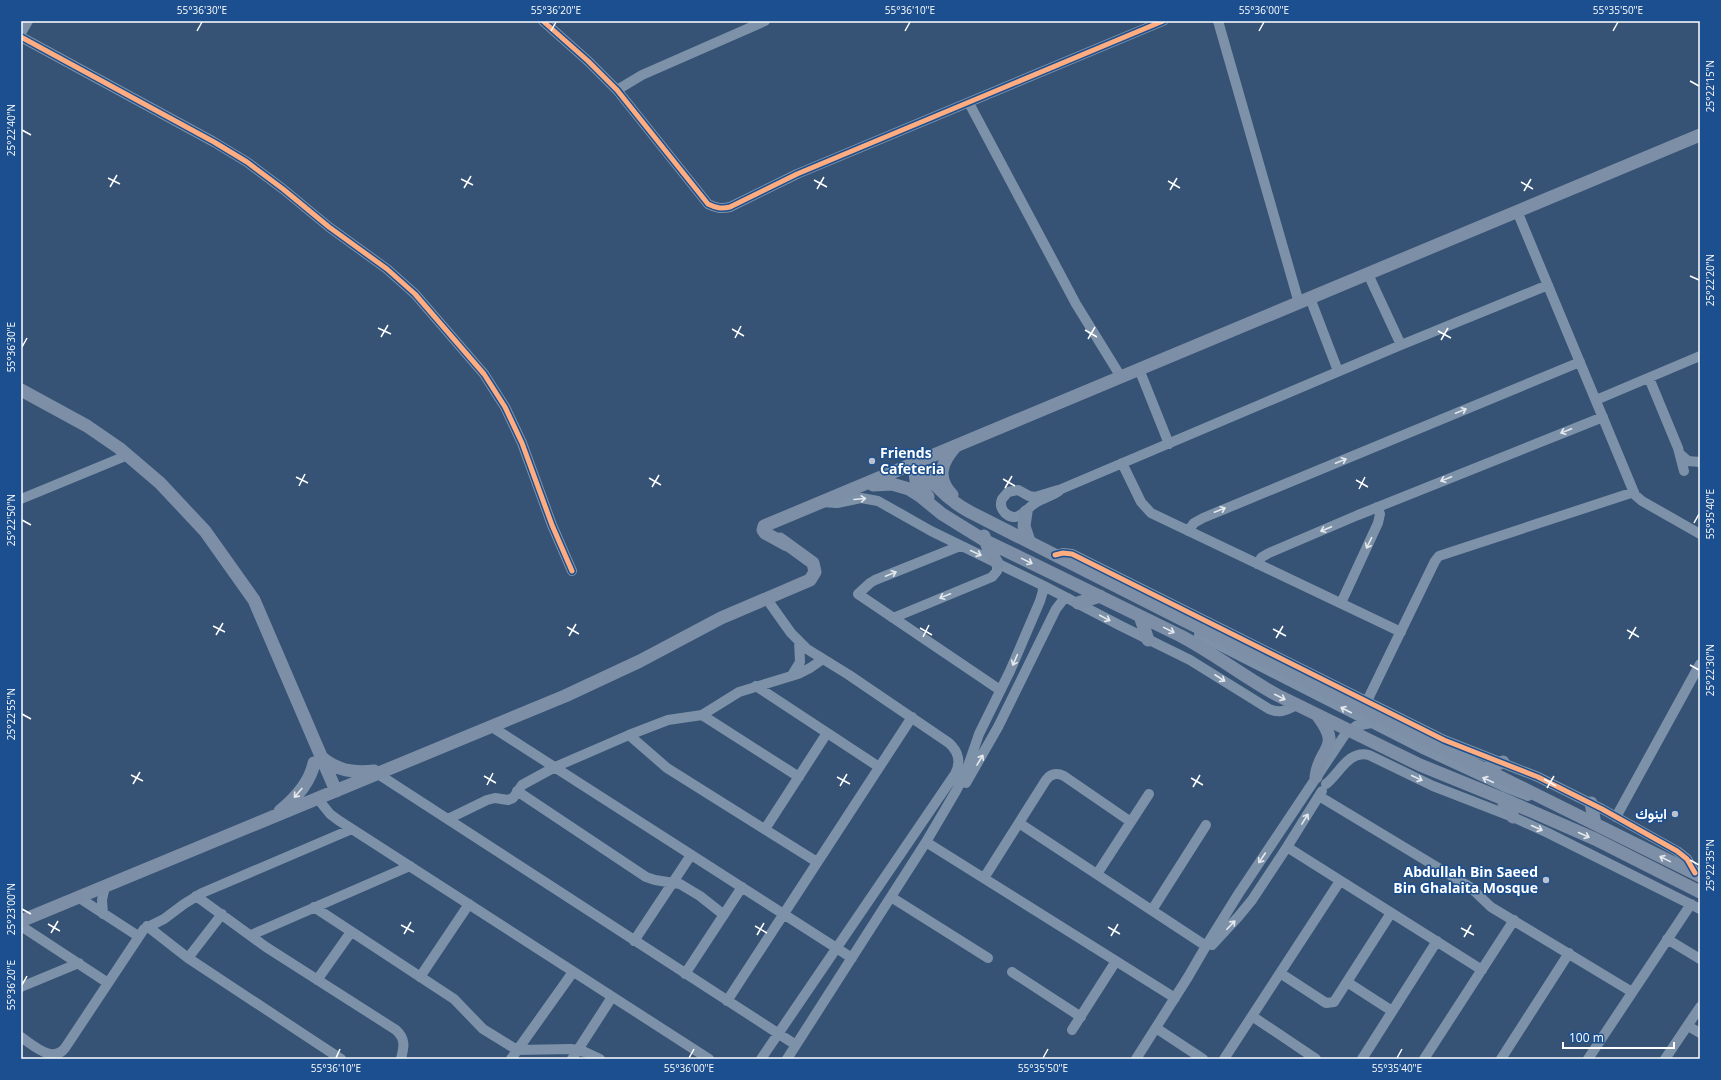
<svg xmlns="http://www.w3.org/2000/svg" width="1721" height="1080" viewBox="0 0 1721 1080" font-family="'Open Sans',Vazirmatn,sans-serif">
  <rect width="100%" height="100%" fill="#365274"/>
  <g fill="none" stroke-linecap="round" stroke-linejoin="round">
    <!-- minor -->
    <path stroke="#7d92a8" stroke-width="10" d="M543 21 588 61 617 90 708 204C716 208 721 209 730 207L797 174 1163 21
      M1218 21 1299 303
      M21 33 28 21
      M21 37 214 142 247 162 283 189 329 227 387 269 415 294 484 374 505 407 522 443 552 525 572 571
      M617 90 642 75 765 21
      M969 103 1076 304 1121 377
      M1517 211 1635 495 1642 501 1700 534
      M1368 274 1401 345
      M1310 298 1338 371
      M1139 369 1169 444
      M1649 378 1678 448 1684 471
      M1596 400 1700 356
      M1680 454 1688 461 1700 462
      M1122 463 1141 502 1151 513 1401 632
      M1018 490 1029 496 1035 497 1058 490 1059 491C1052 496 1044 498 1037 502 1027 507 1018 525 1005 513 1001 509 1000 504 1002 499L1008 492Z
      M1059 490 1401 345 1548 285
      M21 499 128 455
      M822 502 837 503 861 498 878 501 931 531 1042 585 1121 626 1190 660 1269 709C1280 714 1287 710 1297 705
      M1188 531 1194 523 1203 518 1580 362
      M960 546 875 580 870 583 858 594 1000 690
      M1055 555 1063 553 1072 554 1444 740 1538 777 1602 809 1677 851 1687 859 1695 873
      M1257 564 1262 557 1269 553 1358 515 1603 417
      M1341 603 1378 523 1380 514 1377 507
      M893 618 992 577 997 571V563
      M1199 635 1425 750 1505 787 1528 796
      M792 675 800 662 799 641
      M756 686 879 767
      M1367 701 1435 561 1439 556 1634 492
      M702 715 799 777
      M492 727 852 958
      M629 735 667 768 817 862
      M378 774 796 1045
      M966 783 998 727 1056 609 1063 600 1068 598
      M1326 784C1340 773 1348 750 1369 755L1433 786 1513 817 1546 832 1700 909
      M517 791 646 877 655 880 680 884 700 896 724 915
      M1319 796 1470 887 1491 907 1632 992
      M318 799 330 814 338 820 709 1059
      M1616 817 1700 664
      M448 819 487 800 495 798 508 800 513 798 522 785 555 767 629 735 668 720 702 715 739 692 798 674 810 668 823 659
      M1019 823 1206 946
      M765 829 827 733
      M926 842 1175 998
      M1287 847 1482 970
      M1097 874 1149 794
      M984 878 1046 780C1051 773 1057 773 1064 776L1131 822
      M196 896 266 947 396 1030C406 1039 404 1047 401 1059
      M78 897 138 936
      M891 897 988 958
      M314 907 454 999 483 1029 517 1050 571 1049 585 1052 600 1059
      M1152 910 1206 825
      M103 914 102 900 105 886
      M21 926 108 983
      M147 926 188 958 341 1059
      M251 935 410 866
      M1667 939 1700 959
      M634 941 691 855
      M1212 945 1238 917 1252 900 1287 847 1322 791
      M188 958 222 914
      M1012 972 1081 1017
      M1280 973 1326 1003 1334 1002 1391 913
      M685 974 742 887
      M420 977 469 904
      M317 980 351 932
      M1347 982 1392 1011
      M21 987 79 963
      M727 1001 912 717
      M1252 1016 1316 1059
      M1688 1026 1700 1033
      M1156 1028 1203 1059
      M1072 1030 1116 961
      M21 1037C33 1045 53 1064 65 1048L144 929 164 919 184 904 202 893 352 829
      M511 1059 573 972
      M572 1059 612 997
      M761 1059 955 774C961 763 959 752 949 743L849 675 807 649 791 633 766 598
      M787 1059 926 842 956 791 966 772 979 734 1010 671 1040 601 1043 591 1042 585
      M1136 1059 1188 977 1206 946 1239 893 1346 733 1356 726 1371 723
      M1224 1059 1340 881
      M1362 1059 1437 941
      M1424 1059 1514 920
      M1501 1059 1569 953
      M1588 1059 1691 904
      M1665 1059 1700 1007"/>
    <!-- major -->
    <path stroke="#7d8ea7" stroke-width="13" d="M21 390 87 426 119 448 160 483 205 531 254 600 336 791
      M917 462C931 483 948 500 970 512L1183 620 1700 876
      M914 463 916 481 928 497
      M873 485 892 484 909 489 920 496 942 514 984 540 1181 636C1215 654 1244 677 1277 695L1420 765 1501 798 1595 839 1700 892
      M952 495C936 478 941 463 955 447
      M1026 512 1024 526 1029 541
      M984 536 988 548 997 563
      M787 545 765 533 763 530 764 526 1700 135
      M1078 603 1100 596
      M1140 616 1148 640
      M321 757C337 771 354 773 374 771
      M1485 769 1503 762
      M1316 777C1319 747 1343 749 1318 716
      M1501 798 1513 817
      M1591 803 1595 824
      M280 811C296 798 310 783 314 763
      M21 921 565 696 640 661 721 618 810 580 815 572 813 563 780 539"/>
    <!-- cycleway casing -->
    <g stroke="#1b4f8f" stroke-width="8">
      <path id="cycleway" d="M543 21 588 61 617 90 708 204C716 208 721 209 730 207L797 174 1163 21
        M21 37 214 142 247 162 283 189 329 227 387 269 415 294 484 374 505 407 522 443 552 525 572 571
        M1055 555 1063 553 1072 554 1444 740 1538 777 1602 809 1677 851 1687 859 1695 873"/>
    </g>
    <!-- cycleway -->
    <use href="#cycleway" stroke="#ffac80" stroke-width="5"/>
  </g>
  <!-- one-way arrows -->
  <defs><path id="oneway-shaft" d="M-6 0H5M1.5-3L5.5 0L1.5 3" fill="none" stroke-width="1.6" stroke-linecap="round" stroke-linejoin="round"/></defs>
  <g stroke="#e5e9ee">
    <use href="#oneway-shaft" transform="translate(1461 411) rotate(-22)"/>
    <use href="#oneway-shaft" transform="translate(1566 431) rotate(158)"/>
    <use href="#oneway-shaft" transform="translate(1341 461) rotate(-22)"/>
    <use href="#oneway-shaft" transform="translate(1446 479) rotate(158)"/>
    <use href="#oneway-shaft" transform="translate(860 499) rotate(-5)"/>
    <use href="#oneway-shaft" transform="translate(1220 510) rotate(-22)"/>
    <use href="#oneway-shaft" transform="translate(1326 529) rotate(157)"/>
    <use href="#oneway-shaft" transform="translate(1369 543) rotate(116)"/>
    <use href="#oneway-shaft" transform="translate(976 553) rotate(25)"/>
    <use href="#oneway-shaft" transform="translate(891 574) rotate(-22)"/>
    <use href="#oneway-shaft" transform="translate(945 596) rotate(158)"/>
    <use href="#oneway-shaft" transform="translate(1105 618) rotate(28)"/>
    <use href="#oneway-shaft" transform="translate(1015 660) rotate(114)"/>
    <use href="#oneway-shaft" transform="translate(1220 678) rotate(33)"/>
    <use href="#oneway-shaft" transform="translate(1346 710) rotate(-153)"/>
    <use href="#oneway-shaft" transform="translate(980 760) rotate(-59)"/>
    <use href="#oneway-shaft" transform="translate(1417 778) rotate(25)"/>
    <use href="#oneway-shaft" transform="translate(1488 780) rotate(-155)"/>
    <use href="#oneway-shaft" transform="translate(1305 819) rotate(-58)"/>
    <use href="#oneway-shaft" transform="translate(1537 828) rotate(24)"/>
    <use href="#oneway-shaft" transform="translate(1262 858) rotate(124)"/>
    <use href="#oneway-shaft" transform="translate(1231 925) rotate(-46)"/>
  </g>
  <g stroke="#e5e8ed">
    <use href="#oneway-shaft" transform="translate(1027 561) rotate(26)"/>
    <use href="#oneway-shaft" transform="translate(1169 630) rotate(26)"/>
    <use href="#oneway-shaft" transform="translate(1280 697) rotate(27)"/>
    <use href="#oneway-shaft" transform="translate(298 793) rotate(131)"/>
    <use href="#oneway-shaft" transform="translate(1584 835) rotate(24)"/>
    <use href="#oneway-shaft" transform="translate(1665 859) rotate(-154)"/>
  </g>
  <!-- ticks -->
  <path fill="none" stroke="#fff" stroke-width="1.5" d="M197 31 202 22M551 31 556 22M905 31 910 22M1259 31 1264 22M1613 31 1618 22M1690 81 1699 86M22 130 31 135M108 178 120 184M461 179 473 185M814 180 827 187M1168 181 1180 188M1521 182 1533 189M110 187 117 175M464 188 471 176M817 189 824 177M1170 190 1177 178M1524 191 1531 179M1690 276 1699 280M378 328 391 334M732 329 744 336M1085 330 1097 337M1438 331 1451 338M381 337 388 325M735 338 741 326M1088 339 1095 327M1441 340 1448 328M22 347 27 338M296 477 308 483M649 478 661 485M1003 479 1015 486M1356 480 1368 487M299 486 305 474M652 487 659 475M1005 488 1012 476M1359 489 1365 477M22 520 31 525M1694 523 1699 514M213 626 225 632M567 627 579 634M920 628 932 635M1273 629 1286 636M1627 630 1639 637M216 635 223 623M569 636 576 624M923 637 929 625M1276 638 1283 626M1629 639 1636 627M1690 665 1699 670M22 714 31 719M131 775 143 781M484 776 496 783M837 777 850 784M1191 778 1203 785M1544 779 1556 786M133 784 140 772M487 785 493 773M840 786 847 774M1193 787 1200 775M1547 788 1554 776M1690 860 1699 865M22 909 31 914M48 924 60 931M401 925 414 932M755 926 767 933M1108 927 1120 934M1461 928 1474 935M51 933 58 921M404 934 411 922M757 935 764 923M1111 936 1118 924M1464 937 1471 925M22 985 27 976M336 1058 340 1049M689 1058 694 1049M1043 1058 1048 1049M1397 1058 1402 1049"/>
  <!-- markers -->
  <g fill="#b9c2ce" stroke="#1b4f8f" stroke-width="1.5">
    <circle cx="872" cy="461" r="4"/>
    <circle cx="1675" cy="814" r="4"/>
    <circle cx="1546" cy="880" r="4"/>
  </g>
  <g text-anchor="middle" stroke-width="3" stroke-linejoin="round" paint-order="stroke">
    <!-- poi labels -->
    <g font-size="14" font-weight="bold" fill="#fff" stroke="#1b4f8f" text-anchor="end">
      <text x="880" y="458" text-anchor="start">Friends<tspan x="880" dy="16">Cafeteria</tspan></text>
      <text x="1667" y="819">اينوك</text>
      <text x="1538" y="877">Abdullah Bin Saeed<tspan x="1538" dy="16">Bin Ghalaita Mosque</tspan></text>
    </g>
  </g>
  <!-- border -->
  <rect width="1721" height="1080" fill="none" stroke="#1b4f8f" stroke-width="44"/>
  <!-- scale -->
  <path d="M1563 1042v6h111v-6" fill="none" stroke="#ffffff" stroke-width="2"/>
  <text x="1569" y="1042" font-size="12" fill="#ffffff" stroke="#1b4f8f" stroke-width="3" paint-order="stroke">100 m</text>
  <rect x="22" y="22" width="1677" height="1036" fill="none" stroke="#fff" stroke-width="1.5"/>
  <g font-size="10" text-anchor="middle" fill="#fff">
    <text x="202" y="14">55°36'30"E</text>
    <text x="556" y="14">55°36'20"E</text>
    <text x="910" y="14">55°36'10"E</text>
    <text x="1264" y="14">55°36'00"E</text>
    <text x="1618" y="14">55°35'50"E</text>
    <text transform="translate(1710 86) rotate(-90)" y="4">25°22'15"N</text>
    <text transform="translate(11 130) rotate(-90)" y="4">25°22'40"N</text>
    <text transform="translate(1710 280) rotate(-90)" y="4">25°22'20"N</text>
    <text transform="translate(11 347) rotate(-90)" y="4">55°36'30"E</text>
    <text transform="translate(1710 514) rotate(-90)" y="4">55°35'40"E</text>
    <text transform="translate(11 520) rotate(-90)" y="4">25°22'50"N</text>
    <text transform="translate(1710 670) rotate(-90)" y="4">25°22'30"N</text>
    <text transform="translate(11 714) rotate(-90)" y="4">25°22'55"N</text>
    <text transform="translate(1710 865) rotate(-90)" y="4">25°22'35"N</text>
    <text transform="translate(11 909) rotate(-90)" y="4">25°23'00"N</text>
    <text transform="translate(11 985) rotate(-90)" y="4">55°36'20"E</text>
    <text x="336" y="1072">55°36'10"E</text>
    <text x="689" y="1072">55°36'00"E</text>
    <text x="1043" y="1072">55°35'50"E</text>
    <text x="1397" y="1072">55°35'40"E</text>
  </g>
</svg>
